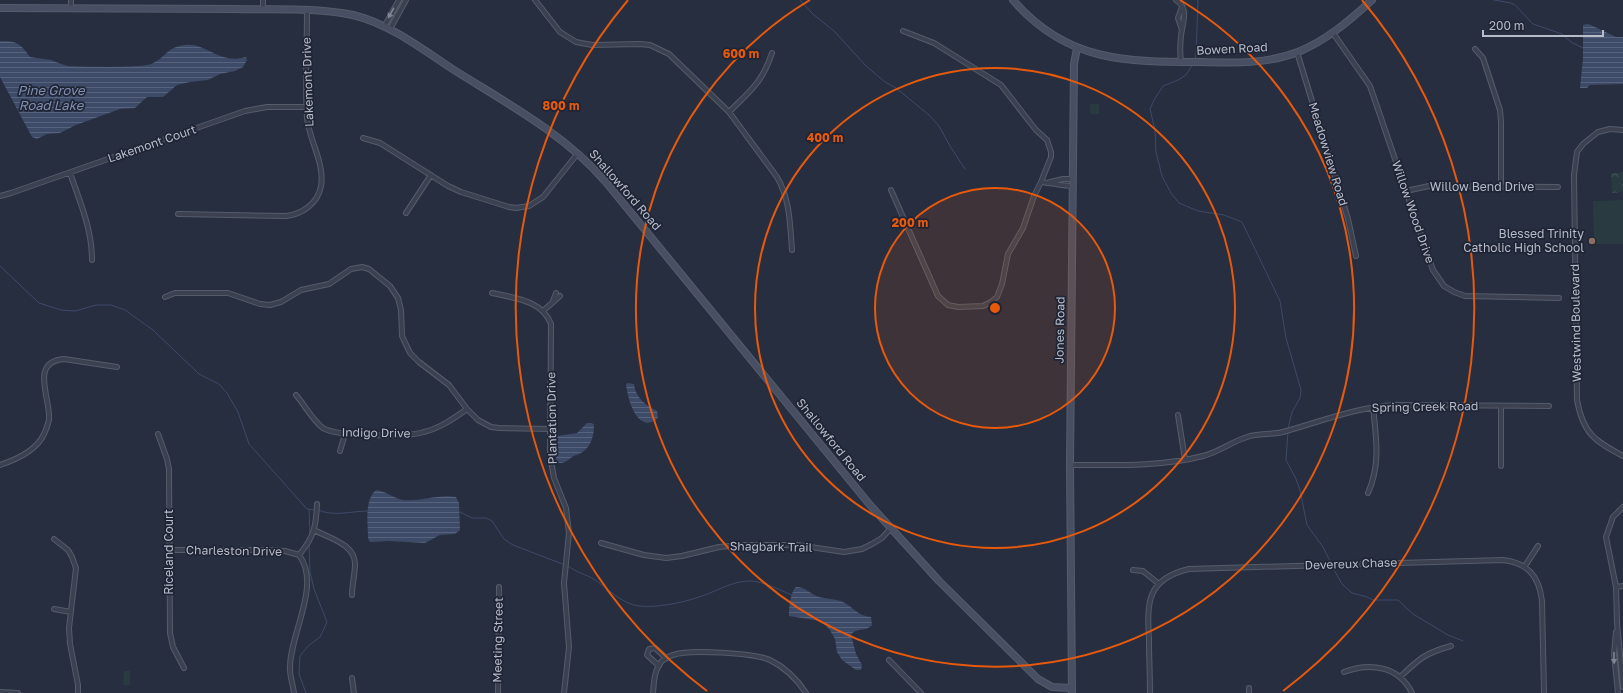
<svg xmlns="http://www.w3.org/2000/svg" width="1623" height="693" viewBox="0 0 1623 693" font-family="'Golos Text',sans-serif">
  <defs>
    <pattern id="park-crowns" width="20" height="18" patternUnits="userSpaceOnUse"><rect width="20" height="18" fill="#293b41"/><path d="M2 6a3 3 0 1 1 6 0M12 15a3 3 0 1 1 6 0" fill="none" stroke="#46555b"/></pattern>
    <pattern id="water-rules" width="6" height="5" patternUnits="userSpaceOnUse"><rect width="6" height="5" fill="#3d4a68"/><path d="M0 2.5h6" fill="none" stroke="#57627c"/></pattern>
  </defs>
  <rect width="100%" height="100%" fill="#272e40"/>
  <!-- green -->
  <path fill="#293b41" d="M1090 104H1099V114H1090Z
    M1623 200V244H1594L1593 201Z
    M124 671H130V685H123Z"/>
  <!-- park -->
  <path fill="url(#park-crowns)" d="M1623 172V192L1612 193 1611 173Z"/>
  <!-- water -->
  <path fill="url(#water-rules)" d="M1587 24 1591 25 1616 37H1623V84L1590 85 1587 88H1580L1583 58V25Z
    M0 41C17 41 20 43 30 57 37 58 44 59 51 60 57 62 63 65 69 66 81 67 141 68 151 64 166 58 166 47 185 45 208 43 219 65 246 57L247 60 243 67 235 71 220 74 208 80 190 82 177 85 163 97H147L135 108 120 109 76 125 60 133 47 134 37 139 32 137 0 77Z
    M627 383 634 384C635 397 646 406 657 411L658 417 656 420C635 432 628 397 626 385Z
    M587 423H592L594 425C594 436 591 447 581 453 578 455 575 455 572 457 567 461 565 463 558 463L556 461 557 436 577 433Z
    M376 490C386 491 393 498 403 500 420 502 438 494 456 497L459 503 460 530 455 534 440 535 425 543 389 541 371 542 369 541 368 537C368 524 364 500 376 490Z
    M796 587C806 587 810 594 819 597 824 598 840 600 843 602 853 607 858 616 871 617L872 625C866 632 856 627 851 635L856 654 862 665 861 670H856L842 660 837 652 835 639 830 630 821 621 789 616C789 607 790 593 796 587Z"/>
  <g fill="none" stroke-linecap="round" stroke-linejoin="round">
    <!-- stream -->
    <path stroke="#3d4a68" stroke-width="1" d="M800 0 813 14 835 32 866 66 885 82 896 88 929 115 939 126 950 146 965 169
      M1494 0 1511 3 1515 5 1533 24 1562 34 1571 42 1583 48
      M1195 60 1196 54 1198 0
      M1193 64 1186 75 1178 80 1163 86 1154 100 1150 109 1155 130 1156 152 1162 176 1171 193 1179 203 1198 211 1224 215 1242 222 1280 301 1286 338 1301 390 1300 398 1292 412 1288 429
      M0 266 39 303 61 310 75 311 96 305H111L125 310 153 330 199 374 219 384 227 393 238 412 249 444 307 509 315 510
      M1288 432 1286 460 1296 479 1300 490 1307 525 1323 547 1331 563
      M309 509 310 536
      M318 510C335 517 351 511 368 511
      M460 512 472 518H486L492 521 504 539 513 545 565 565
      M568 566C576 572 584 574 592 578 607 587 621 604 639 606 655 608 681 603 696 598 714 593 733 580 751 581 765 582 779 590 792 595
      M1332 566 1342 584 1352 593 1367 597 1373 600H1398L1413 614 1448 635 1463 641
      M306 693 299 674 300 656 308 646 320 637 327 622 314 589 310 572 309 543"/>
    <!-- street casing -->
    <g stroke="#555c6a" stroke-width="6">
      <path id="street" d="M71 0V8
        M263 0V10
        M535 0 560 32 576 42 592 45 640 44 650 45 669 54 729 112 777 177C790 199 790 224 792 250
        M1176 0C1190 9 1182 24 1181 36 1180 45 1180 54 1181 62
        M1182 7 1178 18 1182 30
        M384 27 399 0
        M390 29 406 0
        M1333 33 1370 86 1433 270 1444 286 1454 292 1465 296 1559 298
        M1475 49 1483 58 1500 110 1501 122V186
        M1297 52 1348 219 1356 256
        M729 112C750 91 762 83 772 53
        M1623 130 1610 129 1598 132 1583 144 1577 152 1574 175 1577 400C1583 434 1595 441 1623 456
        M363 138 380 143 448 186 461 192 509 207 516 208 529 206 543 197 578 153
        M70 173C80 202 92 229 92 260
        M1041 182C1052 183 1062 186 1073 186
        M1050 182 1063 179H1073
        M891 190 938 296 948 305 958 307 983 306 991 302 997 297 1002 284 1008 254 1023 228 1034 196 1041 182 1051 157V152L1047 140 1036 130 1001 85 934 43 903 31
        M1406 191 1429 186 1558 187
        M0 196 11 193 245 111 267 107H307
        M406 213 431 175
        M178 214 286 216C303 214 318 203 321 186 325 163 309 140 307 118 305 82 307 46 307 10
        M492 293C514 298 542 300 551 324L550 455 554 478 566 508 569 533 564 583 569 647 564 693
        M165 297 175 293H228L260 304 270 305 281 302 301 290 329 284 351 269 362 267 369 269 390 286 398 298 401 310 402 336 410 353 419 362 449 385 467 409 478 420 491 427 499 428 550 429
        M553 301 556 293
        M543 311 560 296
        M296 395C304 404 313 421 323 428 337 437 408 437 424 432 440 428 453 419 467 409
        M1178 415 1185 460
        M158 434 167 459 169 469 170 633 173 647 184 668
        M340 451 345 434
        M0 465C15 460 37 450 44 434 46 430 48 424 49 420 51 398 29 362 64 359L117 367
        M1070 465C1113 465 1160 467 1203 456 1219 452 1231 442 1247 437 1258 433 1271 435 1283 432 1320 422 1356 407 1395 405L1549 406
        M1501 466V406
        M1368 493C1381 464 1376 437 1373 407
        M1623 507 1613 517 1606 537 1616 587 1617 623 1623 687
        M314 530C329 538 355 544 355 564 355 574 352 584 352 595
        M54 539 68 550 72 557 76 568 69 628 70 644 78 685V693
        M601 543 644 555 666 558 682 556 719 547 741 545H797L844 552 862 549 872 544 882 538 890 529
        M170 550H267L285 551 299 555C322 585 289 635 290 669 290 677 293 685 294 693
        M299 555C314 537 316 527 317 504
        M1525 566 1538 546
        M1133 570 1143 571 1159 584
        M1616 587 1623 586
        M54 609 71 612
        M1616 632 1614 654 1618 693
        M889 660 921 693
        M659 666 647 655 649 649 655 648 666 658
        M1344 672C1370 662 1399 666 1412 693
        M1400 677C1419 659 1425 653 1451 646
        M352 678 354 693
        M1249 688V693
        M0 692 18 693
        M498 693 499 587
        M653 693C654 682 654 670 662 661 665 659 669 656 673 655 689 649 754 653 770 660 784 667 797 679 806 693
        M1150 693C1150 675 1149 658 1149 640 1147 603 1146 579 1189 569L1503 560C1528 563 1539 576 1542 601L1544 693"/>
    </g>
    <!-- secondary casing -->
    <g stroke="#555c6a" stroke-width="8">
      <path id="secondary" d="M1013 0C1066 62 1126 62 1201 62 1234 63 1267 64 1298 52 1327 40 1349 21 1372 0
        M0 8C78 8 156 8 235 9 274 10 315 7 353 15 390 24 422 49 454 70 508 104 563 133 605 181L870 505 939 581 1038 679 1052 687 1072 688
        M1072 693 1070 465 1074 64 1077 48"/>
    </g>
    <!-- street -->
    <use href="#street" stroke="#3b4150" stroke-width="4"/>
    <!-- secondary -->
    <use href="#secondary" stroke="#494f63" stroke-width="6"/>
  </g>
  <!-- one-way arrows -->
  <defs><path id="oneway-solid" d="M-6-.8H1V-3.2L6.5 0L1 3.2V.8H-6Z"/></defs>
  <g fill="#7f8593">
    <use href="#oneway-solid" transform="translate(391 13) rotate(119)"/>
    <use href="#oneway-solid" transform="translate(1614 658) rotate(89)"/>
  </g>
  <!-- distance rings -->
  <circle cx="995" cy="308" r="120" fill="#e8590c" fill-opacity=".12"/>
  <g fill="none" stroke="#e8590c" stroke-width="2">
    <circle cx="995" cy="308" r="120"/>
    <circle cx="995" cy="308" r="240"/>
    <path d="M1180 0A359 359 0 1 1 810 0"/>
    <path d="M707 691A479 479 0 0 1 628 0M1362 0A479 479 0 0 1 1283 691"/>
  </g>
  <!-- markers -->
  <circle fill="#8d6e63" stroke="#1f2535" stroke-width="1.5" cx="1592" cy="241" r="4"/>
  <g text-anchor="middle" stroke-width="3.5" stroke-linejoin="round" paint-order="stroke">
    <!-- street labels -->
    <g font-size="12" fill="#b7bcca" stroke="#1f2535">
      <text transform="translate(1232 49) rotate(-3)" y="4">Bowen Road</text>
      <text transform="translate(308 82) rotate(-92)" y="4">Lakemont Drive</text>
      <text transform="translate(152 144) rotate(-19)" y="4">Lakemont Court</text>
      <text transform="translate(1328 154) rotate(73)" y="4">Meadowview Road</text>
      <text x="1482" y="191">Willow Bend Drive</text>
      <text transform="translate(625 190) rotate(49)" y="4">Shallowford Road</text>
      <text transform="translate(1413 212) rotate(71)" y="4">Willow Wood Drive</text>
      <text transform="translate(1576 323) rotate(-91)" y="4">Westwind Boulevard</text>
      <text transform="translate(1060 330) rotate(-89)" y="4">Jones Road</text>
      <text transform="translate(1425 407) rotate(-1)" y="4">Spring Creek Road</text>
      <text transform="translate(552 418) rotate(-91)" y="4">Plantation Drive</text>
      <text transform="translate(376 433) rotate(1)" y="4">Indigo Drive</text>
      <text transform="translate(831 440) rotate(51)" y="4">Shallowford Road</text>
      <text transform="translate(771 547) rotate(1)" y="4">Shagbark Trail</text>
      <text transform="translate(234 551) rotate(1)" y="4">Charleston Drive</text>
      <text transform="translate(169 552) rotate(-90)" y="4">Riceland Court</text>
      <text transform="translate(1351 564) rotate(-2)" y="4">Devereux Chase</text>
      <text transform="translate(498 640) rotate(-89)" y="4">Meeting Street</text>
    </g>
    <!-- poi labels -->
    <g font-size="12" fill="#b7bcca" stroke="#1f2535" text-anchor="end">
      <text x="1584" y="238">Blessed Trinity<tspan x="1584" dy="14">Catholic High School</tspan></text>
    </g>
    <!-- water labels -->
    <g font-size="13" font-style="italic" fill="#808eb1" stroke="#1f2535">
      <text x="51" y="95">Pine Grove<tspan x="51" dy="15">Road Lake</tspan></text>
    </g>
  </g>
  <circle cx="995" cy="308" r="6" fill="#e8590c" stroke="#1f2535" stroke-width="2"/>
  <g font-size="12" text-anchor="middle" font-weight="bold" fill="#e8590c" stroke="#1f2535" stroke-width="3.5" stroke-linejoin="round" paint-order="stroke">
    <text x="741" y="58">600 m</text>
    <text x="561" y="110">800 m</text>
    <text x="825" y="142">400 m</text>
    <text x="910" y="227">200 m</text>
  </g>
  <!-- scale -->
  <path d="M1483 30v6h120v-6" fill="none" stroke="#b7bcca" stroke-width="2"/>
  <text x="1489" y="30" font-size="12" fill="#b7bcca" stroke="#1f2535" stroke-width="3" paint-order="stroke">200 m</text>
</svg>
